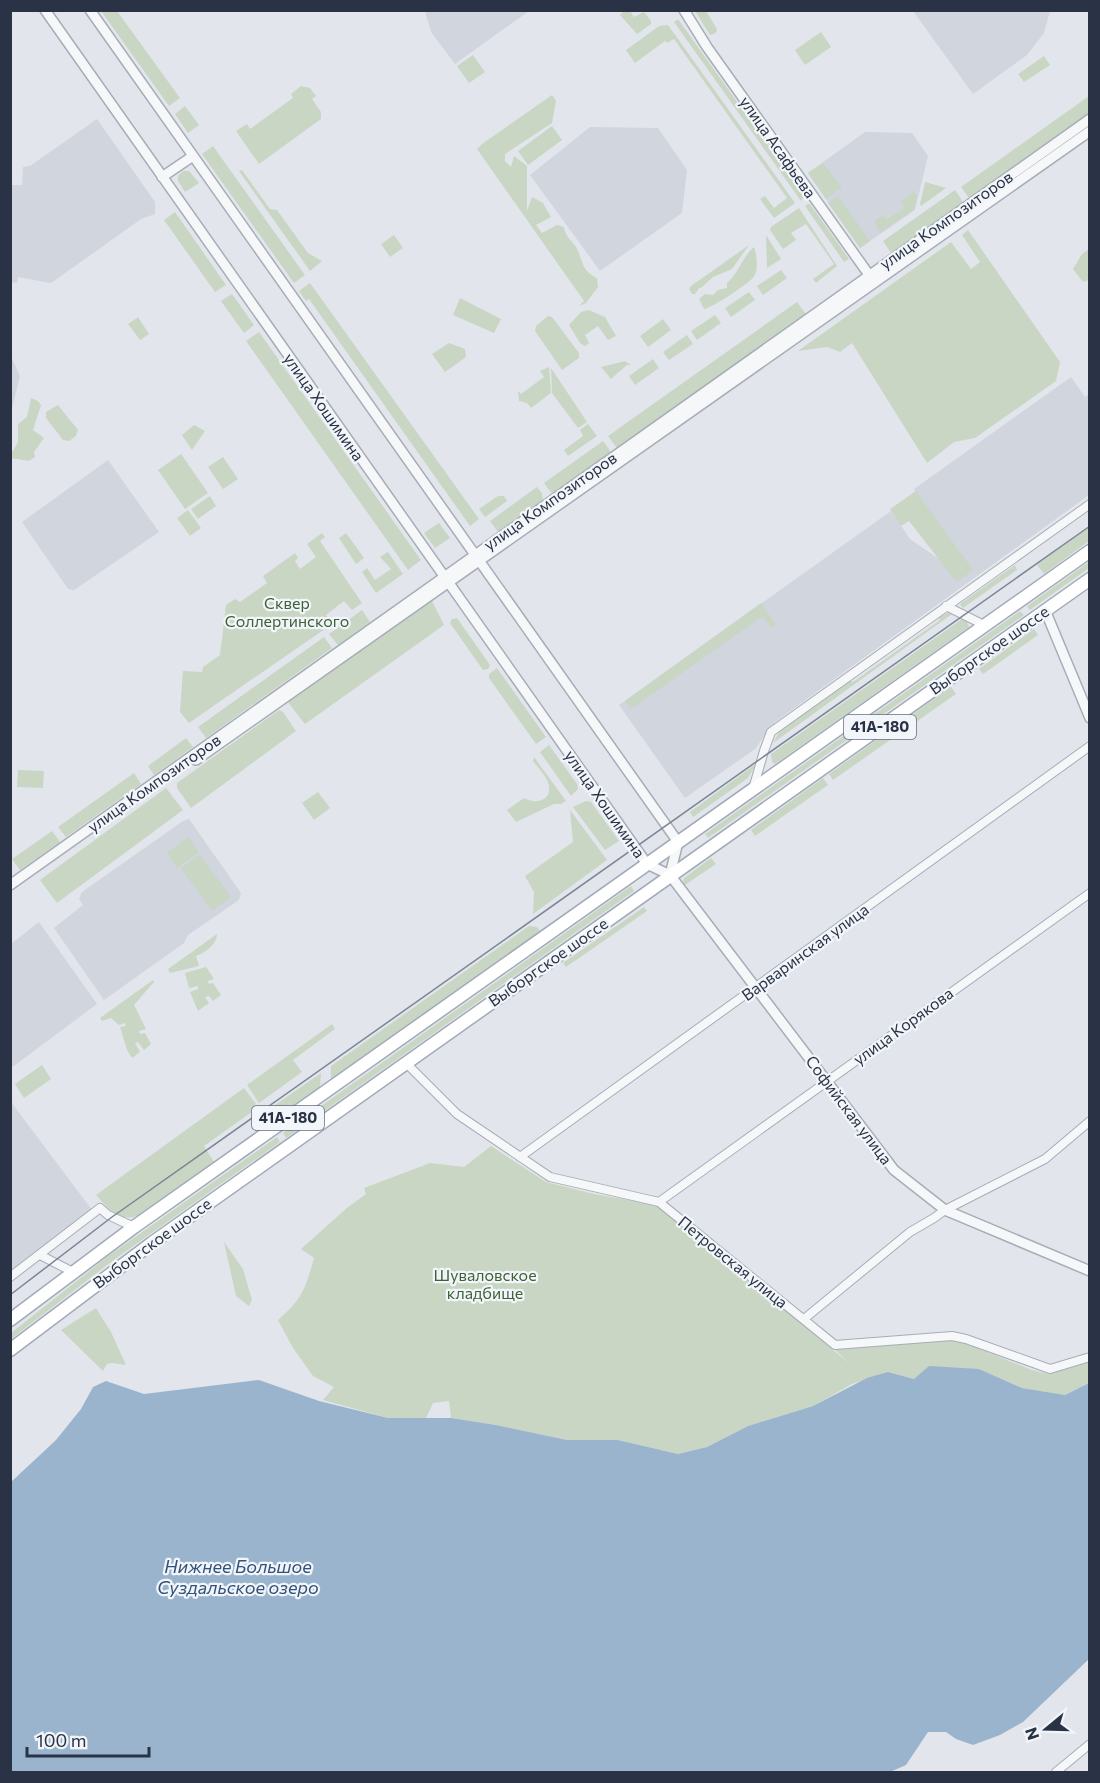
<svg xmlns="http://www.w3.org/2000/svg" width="1100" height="1783" viewBox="0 0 1100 1783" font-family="Commissioner,sans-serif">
  <rect width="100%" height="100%" fill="#e2e6ec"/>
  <!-- built -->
  <path fill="#d0d5de" d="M425 11V10L529 11 455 64 431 32Z
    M1050 11 1044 33 1027 55 973 94 913 11Z
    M97 119 155 202V214L141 219 54 281 50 283 18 277 17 283 11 282V185H22L23 167 30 166Z
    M590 127 658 128 687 170 682 213 600 271 530 175Z
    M865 132 912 133 928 156 915 210 860 248 808 173Z
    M11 356 20 376 11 412 10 356Z
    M1071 377 1085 397 1089 394V495L775 722 755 749 685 798 619 705 891 511 910 539 939 559 946 567 962 555 914 489Z
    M108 460 159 532 74 590 68 589 22 522Z
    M189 819 241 893 239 900 188 935 184 943 104 1000 54 928 83 905 79 899 82 892 183 821Z
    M39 922 97 1004 11 1068V944Z
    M11 1102 92 1210 11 1273Z"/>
  <!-- green -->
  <path fill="#c8d6c3" d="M101 11H117L180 98 169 106Z
    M622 11H630L634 17 644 12 651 21V24L637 34 620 15 623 12Z
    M695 11H706L717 29 716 33 710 35Z
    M678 19 804 196 801 201 674 22Z
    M668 25 795 203 774 218 760 199 765 196 774 208 787 198 674 39 667 43 665 41 635 63 626 50 659 26Z
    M821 32 831 47 805 65 795 50Z
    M473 55 485 72 469 83 457 66Z
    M1044 56 1050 65 1024 82 1018 74Z
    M301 86 310 88 316 96 312 99 321 112V119L259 164 236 131 247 124 250 129 293 98 291 94Z
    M552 95 556 101 552 123 505 154V161L511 167 514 156 527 166V211L532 197 543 203 551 217 536 225 542 233 557 225 564 227C565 238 574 241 578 251 583 263 583 272 597 278L598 287 586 303 579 306 584 301 477 149 482 144Z
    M1089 96V113L969 198 961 187Z
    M185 106 199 125 188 133 175 114Z
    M552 126 562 140 528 165 518 151Z
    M213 146 305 275 294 283 202 154Z
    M823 163 842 187 826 199 808 173Z
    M242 170 270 209 277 210 308 253 322 261 310 271 239 171Z
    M183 171H189L199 183 185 192 178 181V176Z
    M925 182 946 188 921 206 920 204Z
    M955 190 963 202 891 253 883 241Z
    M914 192 917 196 914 209 880 233 874 221 883 215 887 219 905 208 901 201Z
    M838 196 870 241 860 248 828 203Z
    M808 204H810L849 259 844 262 805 206Z
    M799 208 837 266 816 283 813 279 834 264 806 224 791 233 796 240 783 249 770 230 771 227Z
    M175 212 226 285 215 292 164 220Z
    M968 230 1060 362 1056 381 975 438 954 442 927 463 852 343 840 352 827 347 798 351 951 242 971 269 980 262 962 235Z
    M394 235 403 248 390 257 381 244Z
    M766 235 781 259 767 268Z
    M749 245 732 269 713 277 701 288H699L695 294H692L689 289 691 286Z
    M754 247C757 255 758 268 755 275 752 282 712 308 704 309L699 299 705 294 713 295 718 290 727 288V283C739 273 742 257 754 247Z
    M1089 249V280L1083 282 1073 269 1082 254Z
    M781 270 787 278 763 295 757 286Z
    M310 283 479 519 470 526 309 299 306 301 299 291Z
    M749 292 755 300 731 317 725 308Z
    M232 294 254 325 244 333 221 301Z
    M460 298 501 319 494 333 453 315Z
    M797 302 806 314 617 448 608 436Z
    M589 310 605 317 616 336 608 340 598 326 585 335 589 343 585 346 580 343 569 325 581 312Z
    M715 315 721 323 697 340 691 331Z
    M548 316 552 317 579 353V358L562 370 535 331 536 326Z
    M138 317 149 334 140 340 128 324Z
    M663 319 671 330 648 347 640 336Z
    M259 332 421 560 408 570 246 341Z
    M687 335 693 344 669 360 663 352Z
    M449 343 465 349 466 357 445 372 432 354Z
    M653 359 659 368 635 385 629 376Z
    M625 361 631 365H627L611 379 601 367Z
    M549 367 551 393 531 408 527 403 519 401 518 391 521 394 544 377 540 371Z
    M551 368 587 422 578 428 552 393Z
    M31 398 38 401 41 405 33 430 44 438 34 452 35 457 29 461 11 458V454L18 442V424L27 417Z
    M58 405 78 430 76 436 69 441 63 440 46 418V412Z
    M588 424 597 436 568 456 564 450 583 436 580 430Z
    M194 425 205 431 192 450 182 435Z
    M603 441 611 452 552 494 544 483Z
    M181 454 208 493 185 509 158 470Z
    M223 457 238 479 223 489 208 467Z
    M537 487 542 493 543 501 499 533 490 521Z
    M916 491 973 570 958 581 955 580 909 521 901 526 890 509Z
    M210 496 216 506 198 519 191 509Z
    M498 496H504L507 501 485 517 479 509Z
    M188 510 201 528 190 536 177 518Z
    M439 523 450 538 435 548 424 533Z
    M1089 527V541L1044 574 1037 565Z
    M322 533 325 537 320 541 362 603 352 610 344 601 326 615 332 624 189 723 180 712 183 671 202 672 203 667 220 655 226 605 235 599 240 602 267 583 263 576 295 553 298 558 295 561 300 569 316 557 307 544Z
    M346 533 364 558 356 564 339 538Z
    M388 552 403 574 376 593 362 572 367 568 375 580 391 569 380 557Z
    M1089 562V568L1030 610 1027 606Z
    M1015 565 1017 570 963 608 960 604Z
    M432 601 444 625 305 724 287 701Z
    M761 603 776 625 772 628 763 616 631 709 625 701Z
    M362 610 370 622 338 645 329 634Z
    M1020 611 1024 615 708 838 705 834Z
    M948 613 952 614 773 743 781 729 849 680 853 682 940 620 939 617Z
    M457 618 490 665 488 669 483 670 450 623 452 619Z
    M962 619 967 622 969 627 775 764 772 762 771 754Z
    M1034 629 1038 635 983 674 979 669Z
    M324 637 332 648 206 738 198 727Z
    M497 668 546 737 536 744 489 678V674Z
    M951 687 956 694 833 780 829 774Z
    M279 710 283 712 296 731 191 808 177 788V783Z
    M186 738 193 747 154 775 148 766Z
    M549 745 577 784 578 789 571 796 540 752Z
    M534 757 566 801 561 804H554L516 822 507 810 524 798C534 804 551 802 549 787 549 778 538 768 533 761Z
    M757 763 748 778 693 817 690 812Z
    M18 770 44 771 43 788 17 787Z
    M134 773 141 784 66 837 58 827Z
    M823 778 828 785 755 836 751 830Z
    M166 788 183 810 57 903 40 880Z
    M318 792 330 808 314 820 302 803Z
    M586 801 591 802 619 841 605 850 573 807Z
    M570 810 607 860 533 914 534 892 525 876 573 842Z
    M52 831 60 842 20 870 12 859Z
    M188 837 199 852 177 868 167 853Z
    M200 855 231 897 212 911 181 868Z
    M711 858 716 864 682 887 684 878Z
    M631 886 634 891 286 1138 283 1133Z
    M644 907 647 911 566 967 563 963Z
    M529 926 537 927 540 931 331 1079V1066Z
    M217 934C217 944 205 953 196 956L199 966 170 973 168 969Z
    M206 967 214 979 208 981 209 984 213 983 221 995 213 1001 209 996 205 997 209 1003 198 1011 190 992 198 989V986L189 988 185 973Z
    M153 980 154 982 134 1005 146 1029 139 1031 140 1034 145 1033 151 1044 144 1050 138 1042 135 1043 140 1052 132 1058 127 1050 120 1027 126 1026 125 1023 119 1025 111 1018 102 1021 100 1018Z
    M332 1024 335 1029 293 1060 302 1072 259 1103 247 1085Z
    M42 1065 51 1079 24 1098 15 1084Z
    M321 1073 320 1087 275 1119 268 1110Z
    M244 1088 256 1104 254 1106 256 1109 204 1146 214 1162 141 1215C120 1223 109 1210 96 1195Z
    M277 1137 280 1142 115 1259 11 1339V1333L111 1254Z
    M491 1146 546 1182 594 1194 657 1205 850 1364 833 1348 948 1340 962 1342 1032 1370 1049 1374 1089 1362V1383L1065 1395 1022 1388 979 1369 914 1379 888 1372 852 1384 813 1406 748 1426 707 1447 678 1454 618 1440H567L496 1425 451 1418 449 1401 433 1403 426 1418H388L323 1400 334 1387 313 1376 293 1348 278 1320C303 1298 305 1289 314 1258L301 1249 348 1207 366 1194 364 1188 430 1163 464 1167Z
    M224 1242 243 1269 252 1300 249 1306 236 1296Z
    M96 1308 111 1332 126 1365 112 1363 107 1364 103 1371 61 1330Z"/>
  <!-- water -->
  <path fill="#9bb4ce" d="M929 1366 979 1369 1022 1388 1065 1395 1089 1383V1659L1023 1722 1000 1735 973 1745 956 1739 946 1732H928L906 1765 890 1772H11V1482L56 1440 81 1409 93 1387 106 1381 144 1394 259 1380 319 1401 388 1418H451L496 1425 567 1440H618L678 1454 707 1447 748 1426 813 1406 867 1378 888 1372 914 1379Z"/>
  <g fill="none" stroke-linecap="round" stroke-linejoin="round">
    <!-- minor casing -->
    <g stroke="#a7adb7" stroke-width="10">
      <path id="minor" d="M946 606 984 625
        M753 789 764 751 771 732 1090 504
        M406 1063 457 1114 550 1177 659 1202 835 1345 952 1336 966 1339 1050 1369 1090 1357
        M520 1157 1090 746
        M659 1202 1090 893
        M40 1255 73 1272
        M10 1277 100 1208 108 1215 134 1227
        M804 1319 910 1232 934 1218 945 1210 1045 1159 1090 1121
        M1056 1772 1090 1744"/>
    </g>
    <!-- tertiary casing -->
    <g stroke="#a7adb7" stroke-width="12">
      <path id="tertiary" d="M45 10 647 864 670 875 894 1170 945 1210 1090 1271
        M90 10 678 842 670 875
        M684 10 707 47 872 279
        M162 177 193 156
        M1045 610 1090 718
        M196 760 1090 131
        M10 885 1090 119"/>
    </g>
    <!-- primary casing -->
    <g stroke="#a1aab8" stroke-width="15">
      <path id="primary" d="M10 1320 134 1227 1090 551
        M10 1350 152 1243 1090 579"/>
    </g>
    <!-- minor -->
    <use href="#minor" stroke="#f6f7f9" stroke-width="8"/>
    <!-- tertiary -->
    <use href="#tertiary" stroke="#f6f7f9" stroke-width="9"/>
    <!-- primary -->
    <use href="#primary" stroke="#fff" stroke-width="12"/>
    <!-- tram -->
    <path stroke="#7a8596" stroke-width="1.5" d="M10 1295 112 1217 1090 526"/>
  </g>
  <g text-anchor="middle" stroke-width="4.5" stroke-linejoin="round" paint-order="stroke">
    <!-- shield labels -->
    <g fill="#f2f5f9" stroke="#656d7b" stroke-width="1.5">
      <rect x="844" y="715" width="72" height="24" rx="4.5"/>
      <rect x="252" y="1106" width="72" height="24" rx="4.5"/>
    </g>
    <g font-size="15" font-weight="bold" fill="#293345">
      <text x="880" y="732">41А-180</text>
      <text x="288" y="1123">41А-180</text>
    </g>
    <!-- street labels -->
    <g font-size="16" fill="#293345" stroke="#f2f5f9">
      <text transform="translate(778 147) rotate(55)" y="6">улица Асафьева</text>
      <text transform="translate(946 220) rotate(-35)" y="6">улица Композиторов</text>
      <text transform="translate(324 407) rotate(55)" y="6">улица Хошимина</text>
      <text transform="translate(550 501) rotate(-35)" y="6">улица Композиторов</text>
      <text transform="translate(989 650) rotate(-35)" y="6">Выборгское шоссе</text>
      <text transform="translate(154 783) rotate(-35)" y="6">улица Композиторов</text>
      <text transform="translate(605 804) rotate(55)" y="6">улица Хошимина</text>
      <text transform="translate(805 952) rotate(-36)" y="6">Варваринская улица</text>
      <text transform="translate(548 962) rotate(-35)" y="6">Выборгское шоссе</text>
      <text transform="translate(903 1026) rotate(-36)" y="6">улица Корякова</text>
      <text transform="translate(849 1110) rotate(53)" y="6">Софийская улица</text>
      <text transform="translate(152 1243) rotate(-36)" y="6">Выборгское шоссе</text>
      <text transform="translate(733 1262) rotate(39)" y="6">Петровская улица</text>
    </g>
    <!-- park labels -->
    <g font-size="16" fill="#3d6235" stroke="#f2f5f9">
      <text x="287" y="609">Сквер<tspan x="287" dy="18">Соллертинского</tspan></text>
      <text x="485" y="1281">Шуваловское<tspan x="485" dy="18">кладбище</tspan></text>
    </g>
    <!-- water labels -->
    <g font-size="18" font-style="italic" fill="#30527c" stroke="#f2f5f9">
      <text x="238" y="1573">Нижнее Большое<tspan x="238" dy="21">Суздальское озеро</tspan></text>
    </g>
  </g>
  <!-- border -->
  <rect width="1100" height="1783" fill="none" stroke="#293345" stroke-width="24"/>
  <!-- north arrow -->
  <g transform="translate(1046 1729) rotate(251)" stroke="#f2f5f9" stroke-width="4.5" paint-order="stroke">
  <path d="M0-4.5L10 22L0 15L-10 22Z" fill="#293345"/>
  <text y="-9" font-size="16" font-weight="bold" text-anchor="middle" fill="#293345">N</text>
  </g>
  <!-- scale -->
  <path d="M27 1747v9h122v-9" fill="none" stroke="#293345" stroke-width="3"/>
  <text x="36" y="1747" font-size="18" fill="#293345" stroke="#f2f5f9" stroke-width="4.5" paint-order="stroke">100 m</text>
</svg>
